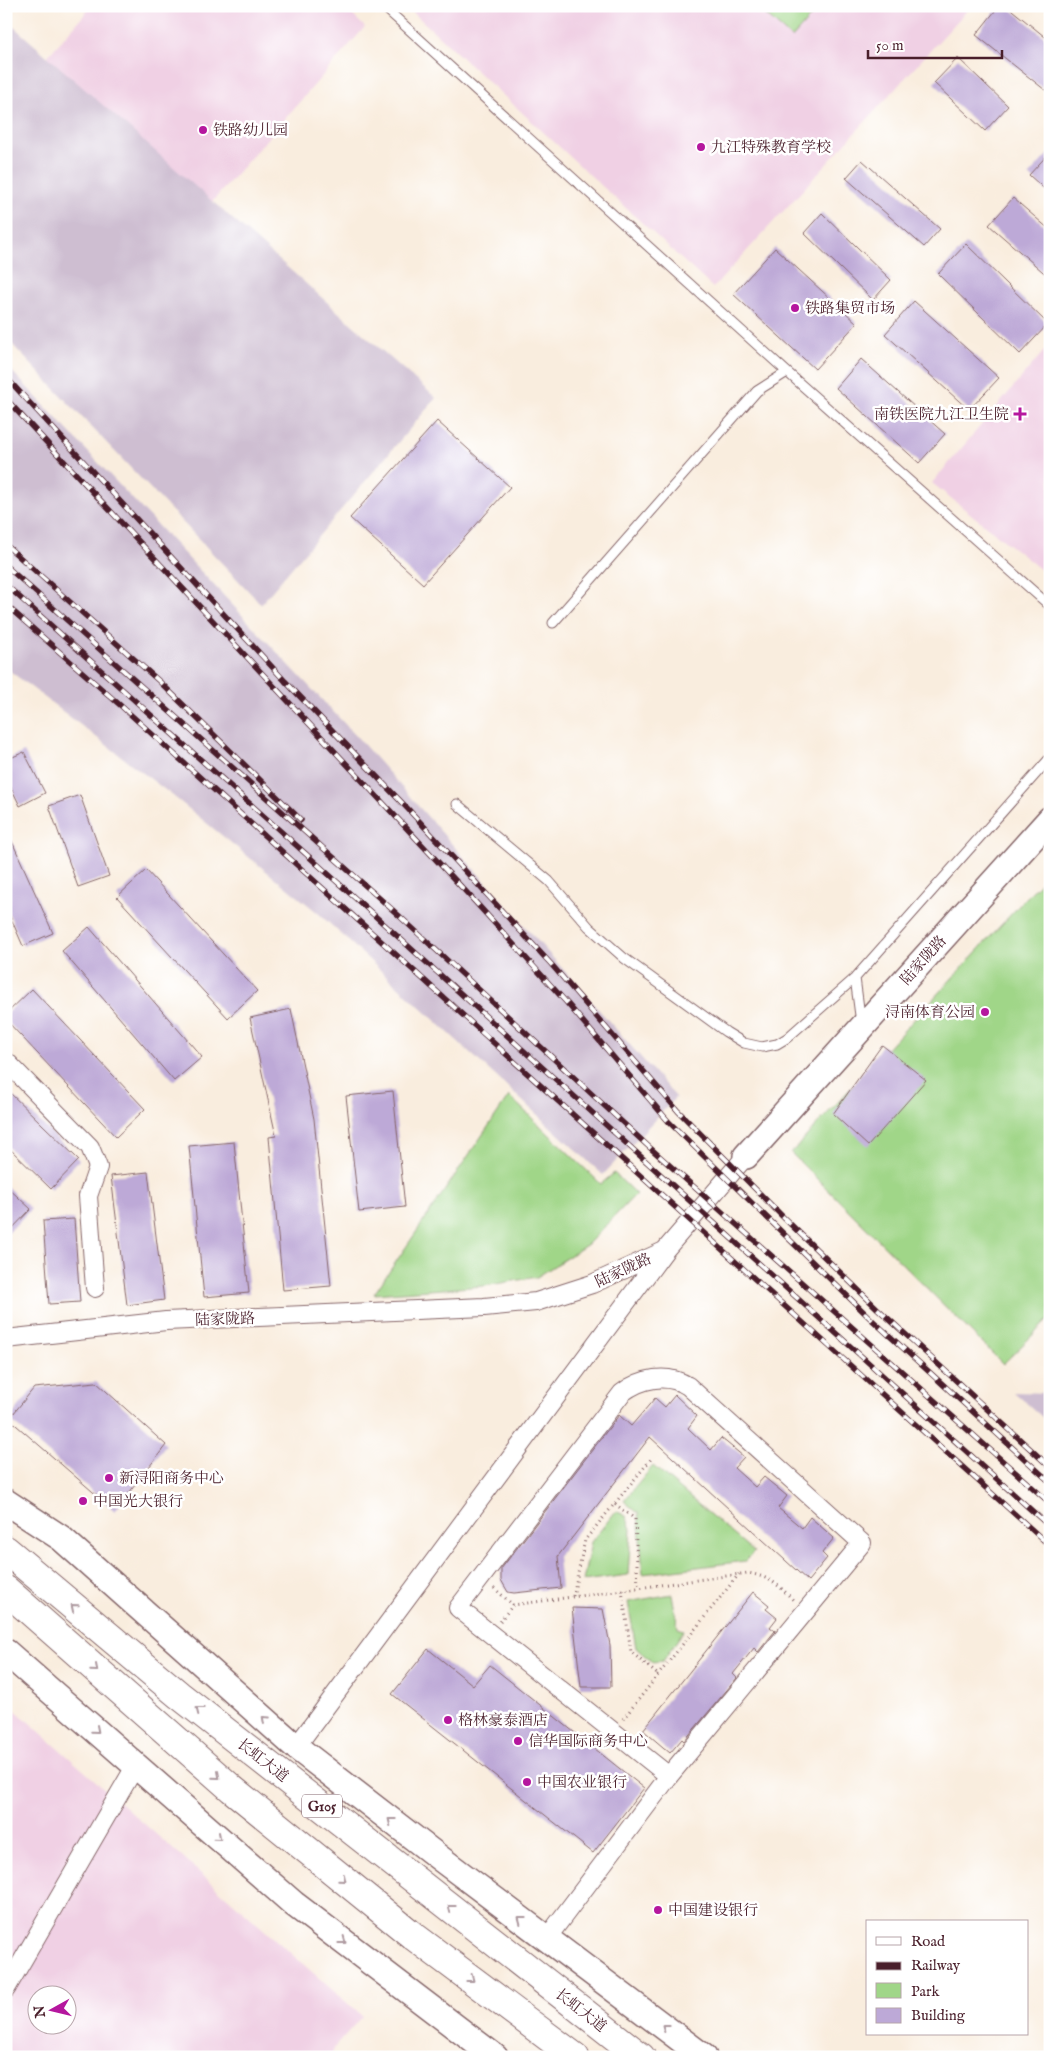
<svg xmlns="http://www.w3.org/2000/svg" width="1056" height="2063" viewBox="0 0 1056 2063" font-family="'IM FELL English','Noto Serif SC',serif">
  <rect width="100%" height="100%" fill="#fff"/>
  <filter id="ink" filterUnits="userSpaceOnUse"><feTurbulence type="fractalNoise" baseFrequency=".02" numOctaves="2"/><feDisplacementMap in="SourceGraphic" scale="10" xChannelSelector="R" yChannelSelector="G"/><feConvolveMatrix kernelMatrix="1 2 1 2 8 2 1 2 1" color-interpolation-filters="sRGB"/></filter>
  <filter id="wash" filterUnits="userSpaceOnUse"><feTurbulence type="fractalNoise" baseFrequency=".0096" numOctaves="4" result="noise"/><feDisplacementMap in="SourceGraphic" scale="20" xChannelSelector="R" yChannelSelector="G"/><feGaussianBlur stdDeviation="1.12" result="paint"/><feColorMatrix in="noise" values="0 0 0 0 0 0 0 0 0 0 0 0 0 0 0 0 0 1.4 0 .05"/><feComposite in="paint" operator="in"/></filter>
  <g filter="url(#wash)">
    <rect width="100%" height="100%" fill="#f9edde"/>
    <!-- built -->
    <path fill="#f0d0e4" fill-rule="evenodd" d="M92 6H343L365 27 212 202 47 57Z
      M406 6H971L713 288Z
      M1050 344V577L932 483Z
      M6 1702 362 2016 334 2048 331 2057H6ZM38 1996H68V2026H38Z"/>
    <!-- industrial -->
    <path fill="#cebed1" d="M6 20 436 398 261 604 6 338Z
      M6 365 358 738 676 1097 603 1175 317 912 173 796 6 668Z
      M1014 1392 1050 1393V1424Z"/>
    <!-- green -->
    <path fill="#a0d688" stroke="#757a5a" d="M756 6H820L792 38Z
      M1050 872V1318L1003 1364 791 1153Z
      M509 1096 601 1184 614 1173 636 1194 588 1244 537 1277 484 1286 374 1294Z
      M653 1466 754 1552 745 1561 643 1574 638 1513 624 1501Z
      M616 1511 626 1516 631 1529 628 1575 583 1581 591 1542Z
      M672 1594 678 1628 684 1630 663 1661 652 1662 636 1648 628 1602Z"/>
    <g id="blocks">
      <!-- building -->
      <path fill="#bda9d7" d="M999 6H1007L1050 41V94L976 35Z
        M958 58 1008 106 985 131 934 83Z
        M1050 152V194L1029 175Z
        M862 160 940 229 924 247 846 178Z
        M1013 198 1050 230V278L989 225Z
        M822 213 891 280 873 300 804 233Z
        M966 244 1048 324 1020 354 938 274Z
        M775 248 857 323 815 369 733 294Z
        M914 301 999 378 969 410 885 334Z
        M861 359 945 434 919 463 836 388Z
        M437 421 510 487 423 584 350 518Z
        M24 752 45 793 20 806 6 777V760Z
        M80 795 109 876 78 887 49 806Z
        M6 828 53 933 23 946 6 907Z
        M146 870 257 991 228 1018 117 897Z
        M89 927 202 1057 174 1081 62 951Z
        M32 989 145 1109 116 1137 6 1020V1014Z
        M291 1009 314 1119 331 1286 283 1290 269 1137 276 1136 250 1018Z
        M882 1045 926 1080 868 1146 833 1114Z
        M6 1089 79 1160 51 1189 6 1145Z
        M393 1091 405 1207 359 1212 346 1096Z
        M234 1142 249 1293 204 1297 189 1146Z
        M148 1172 164 1300 127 1305 111 1176Z
        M6 1186 31 1209 6 1235Z
        M74 1219 80 1302 49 1304 43 1221Z
        M96 1382 166 1445 115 1511 9 1419 34 1388Z
        M675 1395 697 1416 688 1428 711 1450 721 1438 744 1457 734 1468 755 1487 764 1477 787 1496 778 1508 802 1528 810 1517 834 1538 822 1553 827 1558 808 1581 650 1437 558 1556 561 1588 514 1593 508 1592 501 1580V1569L619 1415 631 1426 655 1398 665 1407Z
        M753 1592 769 1605 766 1609 777 1618 770 1627 775 1631 758 1652 754 1648 733 1674 737 1678 684 1741 682 1739 670 1753 643 1730Z
        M572 1608 603 1609 610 1645 611 1687H581Z
        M428 1649 473 1685 490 1665 644 1788 593 1853 392 1694Z"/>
    </g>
  </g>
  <g filter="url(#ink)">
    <use href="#blocks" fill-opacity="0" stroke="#87676a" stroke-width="1"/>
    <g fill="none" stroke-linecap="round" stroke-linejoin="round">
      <!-- lane casing -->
      <g stroke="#87676a" stroke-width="11">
        <path id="lane" d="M383 6 787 372 1050 606
          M553 623 757 391 787 372
          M457 804 549 881 589 927 624 958 726 1032 744 1043 762 1047 777 1044 787 1038 855 978 1050 758
          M855 978 861 1023"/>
      </g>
      <!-- street casing -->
      <g stroke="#87676a" stroke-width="20">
        <path id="street" d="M6 1061 90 1147 98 1167 88 1196 95 1288
          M6 1339 166 1321 484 1307 536 1302 592 1284 664 1251
          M296 1747 666 1249 746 1156
          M547 1938 669 1776 862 1543 688 1386C667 1373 641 1378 622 1393L458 1608 669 1776
          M6 1989 136 1765"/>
      </g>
      <!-- secondary casing -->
      <g stroke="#87676a" stroke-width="28">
        <path id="secondary" d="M746 1156 1050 819
          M6 1502 61 1538 296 1747 441 1859 704 2057
          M6 1652 294 1904 495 2057"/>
      </g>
      <!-- highway casing -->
      <g stroke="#87676a" stroke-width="30">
        <path id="highway" d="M6 1550 179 1695 641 2057
          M6 1590 232 1789 412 1935 575 2057"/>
      </g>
      <!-- path -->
      <path stroke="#87676a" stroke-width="3" stroke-dasharray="1 4" stroke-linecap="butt" d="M615 1504 635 1519 638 1587
        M494 1588 513 1605
        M622 1590 631 1652 658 1675
        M573 1596 585 1540 651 1459
        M500 1621 513 1605 748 1573C770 1577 779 1585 794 1601
        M623 1719 739 1574"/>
      <!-- lane -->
      <use href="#lane" stroke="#fff" stroke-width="9"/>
      <!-- street -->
      <use href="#street" stroke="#fff" stroke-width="18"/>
      <!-- secondary -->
      <use href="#secondary" stroke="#fff" stroke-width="25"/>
      <!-- highway -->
      <use href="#highway" stroke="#fff" stroke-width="28"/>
      <!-- rail casing -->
      <g stroke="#4a1f2b" stroke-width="5.5">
        <path id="rail" d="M6 377 285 681 408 809 551 964 678 1111 783 1217 878 1309 1050 1467
          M6 399 468 894 566 1002 669 1122 870 1318 1050 1482
          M6 545 160 682 301 820
          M6 566 395 912 648 1146 1050 1503
          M6 585 374 915 1050 1527
          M6 605 120 705 1050 1546"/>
      </g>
      <!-- rail -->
      <use href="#rail" stroke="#fff" stroke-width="4" stroke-dasharray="11" stroke-linecap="butt"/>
    </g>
    <!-- one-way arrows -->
    <defs><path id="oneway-chevron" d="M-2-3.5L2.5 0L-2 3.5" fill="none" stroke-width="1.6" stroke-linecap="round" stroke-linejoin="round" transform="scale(1.25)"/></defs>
    <g stroke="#ae9aa0">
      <use href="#oneway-chevron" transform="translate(74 1607) rotate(-140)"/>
      <use href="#oneway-chevron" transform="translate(95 1669) rotate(41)"/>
      <use href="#oneway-chevron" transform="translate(199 1710) rotate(-142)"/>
      <use href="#oneway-chevron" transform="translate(265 1719) rotate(-138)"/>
      <use href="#oneway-chevron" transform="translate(96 1730) rotate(41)"/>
      <use href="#oneway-chevron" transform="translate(217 1776) rotate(41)"/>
      <use href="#oneway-chevron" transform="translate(391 1821) rotate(-142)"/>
      <use href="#oneway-chevron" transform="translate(218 1837) rotate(41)"/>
      <use href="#oneway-chevron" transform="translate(343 1879) rotate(39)"/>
      <use href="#oneway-chevron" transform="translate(451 1908) rotate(-142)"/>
      <use href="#oneway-chevron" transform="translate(521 1919) rotate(-143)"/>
      <use href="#oneway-chevron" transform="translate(343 1941) rotate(37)"/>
      <use href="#oneway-chevron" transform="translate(471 1979) rotate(37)"/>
      <use href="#oneway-chevron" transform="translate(665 2027) rotate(-143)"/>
    </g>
  </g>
  <!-- markers -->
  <g fill="#b5179e" stroke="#fff" stroke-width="2">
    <circle cx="203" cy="130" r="5"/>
    <circle cx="701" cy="147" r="5"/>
    <circle cx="795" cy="308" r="5"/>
    <path d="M1017.5 406.5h5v5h5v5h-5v5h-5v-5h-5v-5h5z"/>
    <circle cx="985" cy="1012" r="5"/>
    <circle cx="109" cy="1478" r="5"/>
    <circle cx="83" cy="1501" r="5"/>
    <circle cx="448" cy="1720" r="5"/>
    <circle cx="518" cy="1741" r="5"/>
    <circle cx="527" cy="1782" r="5"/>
    <circle cx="658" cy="1910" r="5"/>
  </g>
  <g text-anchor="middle" stroke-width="5" stroke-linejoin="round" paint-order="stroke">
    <!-- shield labels -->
    <rect fill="#fff" stroke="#80626b" stroke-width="1" x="302" y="1794.5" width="40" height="23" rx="4"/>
    <g font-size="14" font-weight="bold" fill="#4a1f2b">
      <text x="322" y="1811">G105</text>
    </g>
    <!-- poi labels -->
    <g font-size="15" fill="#4a1f2b" stroke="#fff" text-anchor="start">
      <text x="213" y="135">铁路幼儿园</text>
      <text x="711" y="152">九江特殊教育学校</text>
      <text x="805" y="313">铁路集贸市场</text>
      <text x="1009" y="419" text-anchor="end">南铁医院九江卫生院</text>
      <text x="975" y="1017" text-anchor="end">浔南体育公园</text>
      <text x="119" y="1483">新浔阳商务中心</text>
      <text x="93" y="1506">中国光大银行</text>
      <text x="458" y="1725">格林豪泰酒店</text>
      <text x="528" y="1746">信华国际商务中心</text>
      <text x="537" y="1787">中国农业银行</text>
      <text x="668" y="1915">中国建设银行</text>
    </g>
    <!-- street labels -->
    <g font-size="15" fill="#4a1f2b" stroke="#fff">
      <text transform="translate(923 960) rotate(-48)" y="5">陆家陇路</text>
      <text transform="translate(623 1270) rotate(-25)" y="5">陆家陇路</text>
      <text transform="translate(225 1319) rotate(-2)" y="5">陆家陇路</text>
      <text transform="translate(263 1760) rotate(38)" y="5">长虹大道</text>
      <text transform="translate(581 2010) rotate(38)" y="5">长虹大道</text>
    </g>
  </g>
  <!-- margin -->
  <rect width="1056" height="2063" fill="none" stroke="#fff" stroke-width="25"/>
  <!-- legend -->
  <rect x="866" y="1920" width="162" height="115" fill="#ffffff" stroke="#b7a5aa"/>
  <rect x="876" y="1937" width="25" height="8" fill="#ffffff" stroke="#b7a5aa"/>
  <text x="911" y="1946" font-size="15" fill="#4a1f2b">Road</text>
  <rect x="876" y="1962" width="25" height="8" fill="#4a1f2b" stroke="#b7a5aa"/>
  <text x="911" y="1970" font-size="15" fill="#4a1f2b">Railway</text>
  <rect x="876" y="1983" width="25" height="15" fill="#a0d688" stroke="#b7a5aa"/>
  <text x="911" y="1996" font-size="15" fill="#4a1f2b">Park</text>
  <rect x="876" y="2008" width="25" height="15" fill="#bda9d7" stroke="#b7a5aa"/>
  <text x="911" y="2020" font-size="15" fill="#4a1f2b">Building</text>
  <!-- north arrow -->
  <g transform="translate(52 2010) rotate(262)"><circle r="24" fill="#ffffff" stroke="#b7a5aa"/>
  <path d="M0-4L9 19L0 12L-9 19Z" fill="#b5179e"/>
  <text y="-8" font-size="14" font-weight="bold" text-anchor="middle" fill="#4a1f2b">N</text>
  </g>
  <!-- scale -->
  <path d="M868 50v8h134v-8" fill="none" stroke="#4a1f2b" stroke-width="2.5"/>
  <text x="876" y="50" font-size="15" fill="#4a1f2b" stroke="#ffffff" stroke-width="4" paint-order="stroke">50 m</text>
</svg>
